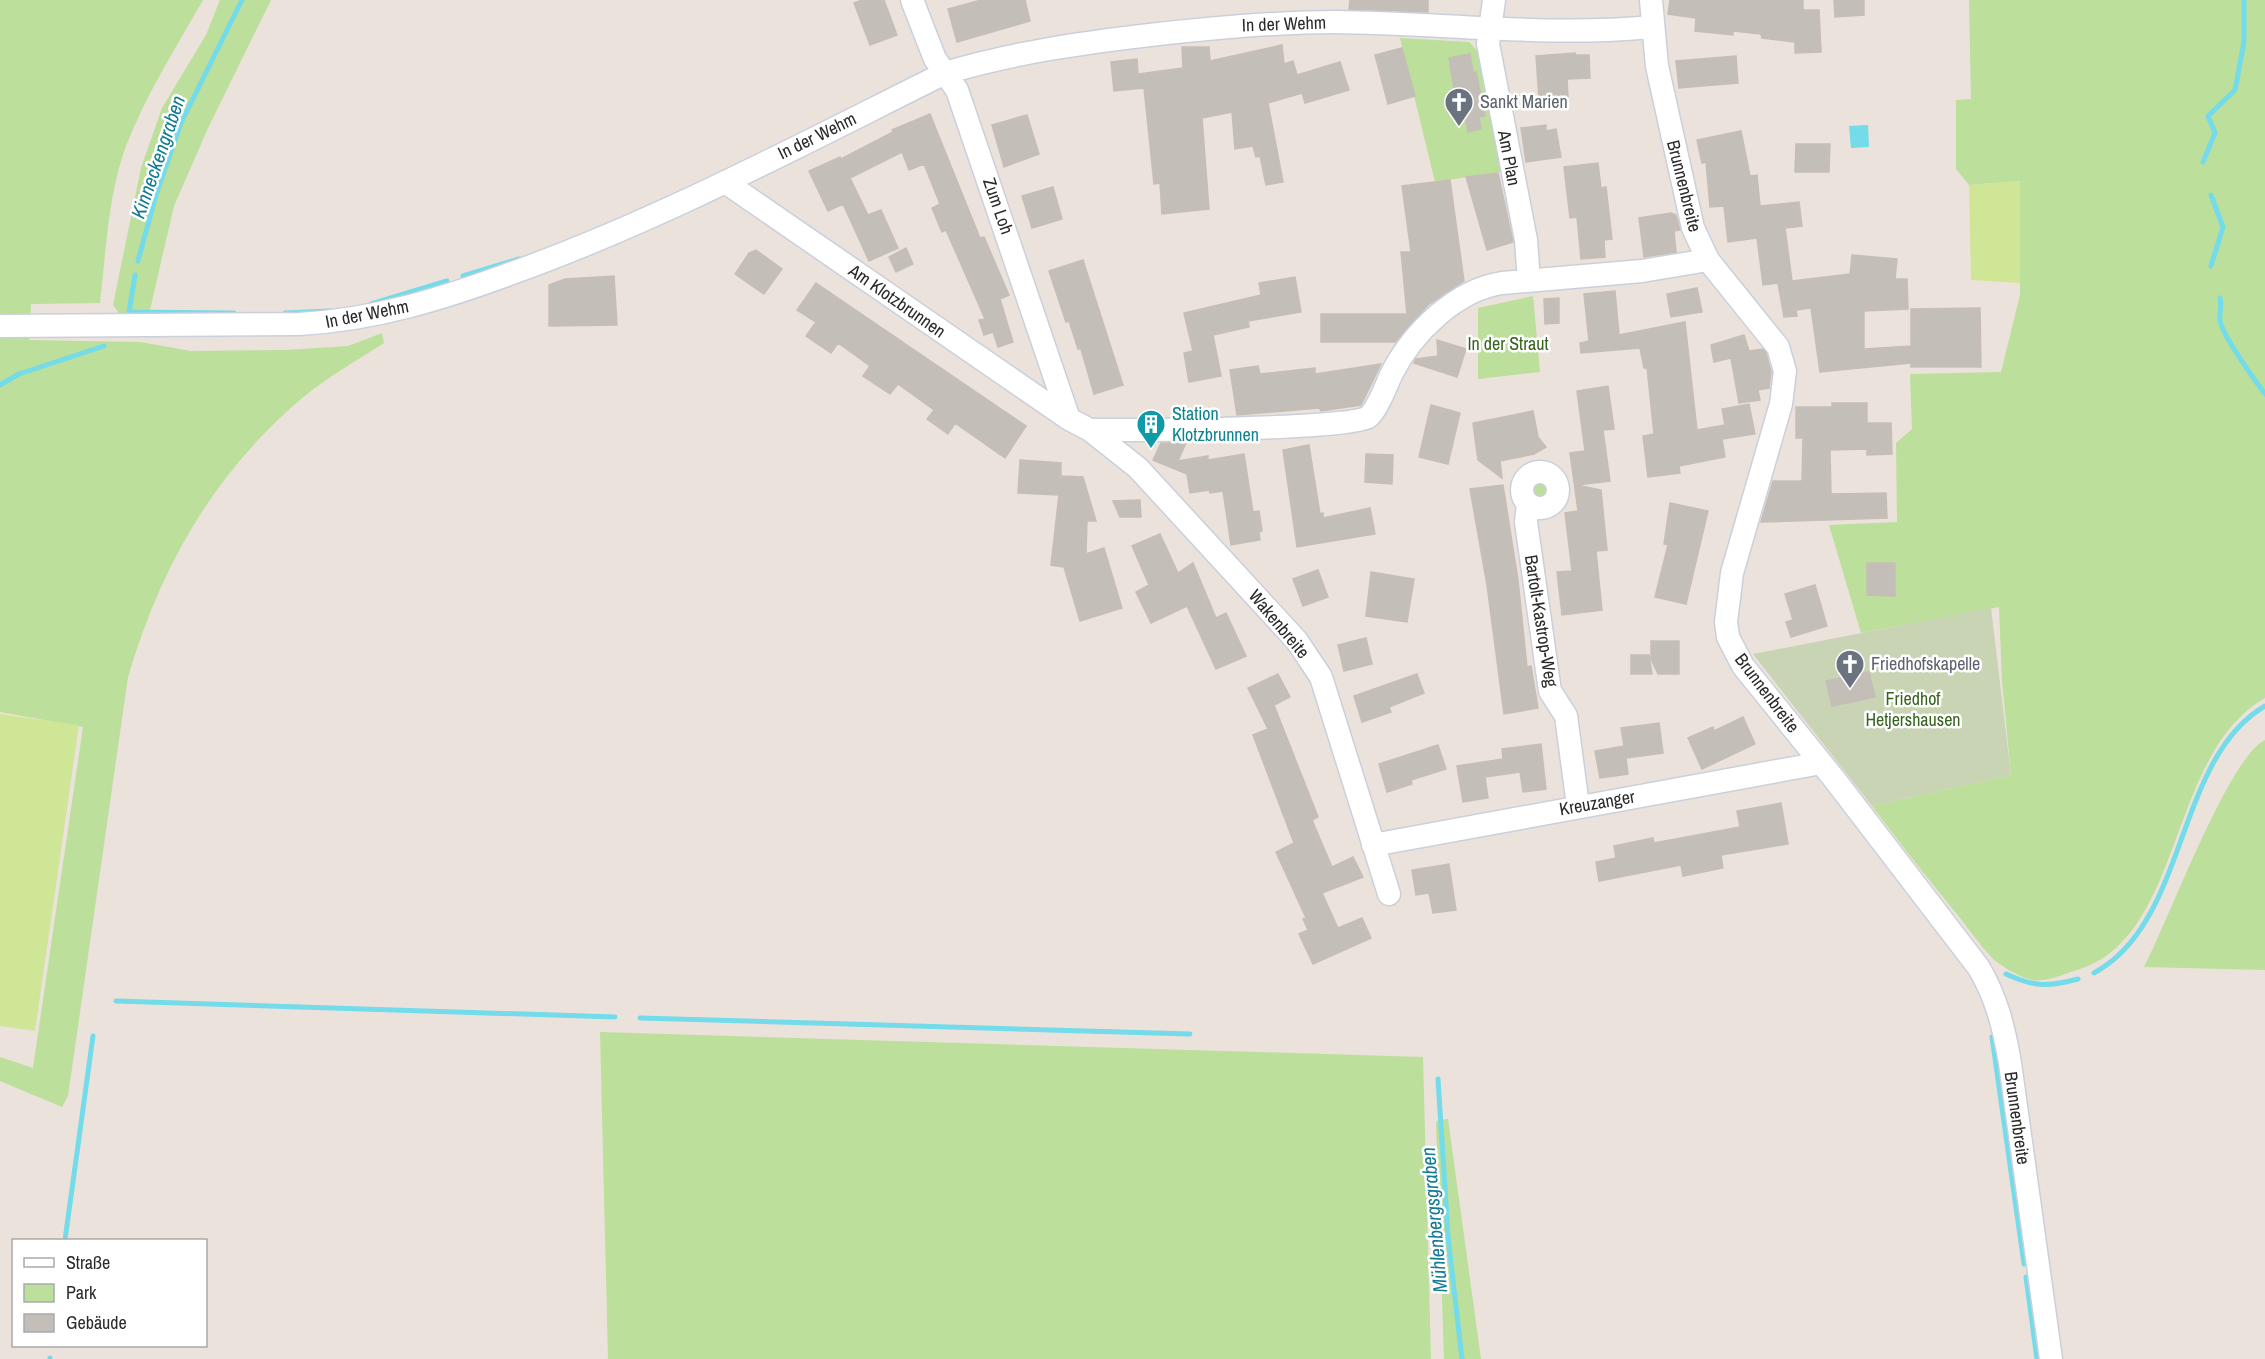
<svg xmlns="http://www.w3.org/2000/svg" width="2265" height="1359" viewBox="0 0 2265 1359" font-family="'Archivo Narrow',sans-serif">
  <rect width="100%" height="100%" fill="#ebe2dc"/>
  <!-- green -->
  <path fill="#bcdf9b" d="M0 0H203C176 47 146 95 126 146 108 195 106 251 100 303L31 304 29 340 140 342 191 351 286 350 348 346 382 333 384 343C356 361 326 378 301 399 213 474 160 568 128 677L68 1096 62 1107 0 1081V1057L33 1068 83 727 0 712Z
    M220 0H271L208 128 174 206 149 314 120 315 113 305 141 168 162 108 206 35Z
    M1969 0H2265V698C2166 755 2185 938 2077 970 2064 974 2048 982 2033 980 2023 979 2001 966 1993 959 1980 945 1968 928 1956 913 1927 878 1899 842 1872 806L2011 775 2002 681 1999 607 1861 633 1829 525 1897 522 1896 443 1912 429 1910 374 2001 372 2020 295V181L1969 185 1956 169V100L1971 99Z
    M1400 38 1469 42 1482 56 1501 172 1435 182Z
    M1533 296 1540 372 1478 379V308Z
    M1531 490a10 10 0 1 1 20 0a10 10 0 1 1-20 0Z
    M2265 740V970L2144 967C2168 922 2228 758 2265 740Z
    M600 1032 1423 1057 1431 1359H608Z
    M1448 1119 1481 1359H1444L1436 1121Z"/>
  <!-- cemetery -->
  <path fill="#c8d4b4" d="M1991 608 2011 775 1872 806 1753 654Z"/>
  <!-- pitch -->
  <path fill="#d0e697" d="M2020 181V283L1971 280 1969 185Z
    M0 714 79 725 35 1031 0 1026Z"/>
  <!-- water -->
  <path fill="#73dbe9" d="M1868 125 1869 147 1851 148 1849 126Z"/>
  <g fill="none" stroke-linecap="round" stroke-linejoin="round">
    <!-- stream -->
    <path stroke="#73dbe9" stroke-width="5" d="M2203 162 2215 133 2208 116 2235 90 2244 42V0
      M2211 195 2223 227 2211 266
      M138 261 156 195 181 123 242 0
      M135 275 129 312 234 313
      M463 276 519 259
      M2220 298C2222 306 2219 313 2220 321 2224 338 2254 379 2265 394
      M371 304 447 281
      M285 313 330 311
      M0 385 19 374 104 346
      M2094 973C2189 922 2174 759 2265 706
      M2006 974C2034 987 2048 987 2078 979
      M116 1001 615 1017
      M640 1018 1190 1034
      M1992 1037 2024 1264
      M1438 1079 1448 1236 1462 1359
      M65 1240 93 1036
      M2026 1277 2037 1359
      M50 1359V1358"/>
  </g>
  <!-- building -->
  <path fill="#c4beb8" stroke="#c6beb6" stroke-width="1.5" d="M862 0H884L897 35 870 45 854 3Z
    M981 0H1025L1030 21 957 42 948 9Z
    M1350 0H1428V12L1349 9Z
    M1670 0H1803V10H1819L1821 52 1795 53V42L1762 38 1761 34 1733 31V35L1695 31 1696 18 1668 14Z
    M1834 0H1864V15L1835 17Z
    M1282 45 1284 64 1293 61 1297 75 1340 62 1349 90 1305 103 1302 93 1268 103 1283 182 1266 185 1260 156 1256 157 1253 146 1235 149 1232 112 1202 118 1209 209 1162 214 1160 183 1154 184 1144 88 1114 91 1111 62 1137 59 1138 74 1183 68 1182 47H1209L1210 61Z
    M1402 48 1415 96 1388 104 1375 55Z
    M1575 53 1576 55H1589L1590 78 1567 79 1568 97 1539 99 1536 56Z
    M1470 54 1473 72H1476L1485 116 1479 117 1481 129 1468 132 1466 120 1459 121 1449 58Z
    M1736 56 1738 83 1679 88 1676 61Z
    M930 114 980 238 984 237 1009 295 1000 299 1013 342 998 347 993 332 984 335 979 320 985 319 946 230 942 232 932 208 940 204 924 164 909 170 902 152 850 178 868 215 881 210 898 248 869 261 843 204 828 211 809 171 840 157 841 159 893 132 892 130Z
    M1027 115 1039 154 1004 167 992 125Z
    M1546 125V131L1556 129 1561 157 1526 162 1521 128Z
    M1741 131 1750 176 1757 175 1760 206 1799 202 1802 226 1785 228 1792 281 1850 274 1852 255 1897 259 1895 279H1907L1908 309 1864 311V349L1911 346V309L1980 308 1981 367H1911V363L1820 372 1811 308 1796 310 1797 316 1784 317 1778 283 1763 285 1757 238 1728 242 1724 206 1710 207 1706 162 1702 163 1697 140Z
    M1796 144H1830L1829 172H1795Z
    M1598 163 1601 188 1606 187 1612 239 1604 240 1605 257 1581 259 1577 217 1570 218 1564 167Z
    M1498 173 1513 242 1487 250 1466 177Z
    M1450 180 1464 281 1428 305 1395 342H1321V314H1407L1401 252H1411L1402 186Z
    M1053 187 1062 219 1032 228 1022 196Z
    M1671 213 1676 215 1680 230 1674 231 1676 252 1644 257 1639 218Z
    M906 248 913 264 896 272 889 257Z
    M756 250 782 269 764 294 735 274 749 253Z
    M1083 260 1123 385 1094 394 1081 349H1078L1069 321 1066 322 1049 271Z
    M614 276 617 325 549 326V285L565 279Z
    M1295 277 1301 312 1248 321 1249 327 1213 335 1221 376 1189 382 1184 353 1193 351 1184 313 1261 295 1259 283Z
    M816 283 1026 426 1005 458 955 423 948 434 927 419 934 410 898 384 890 394 863 376 870 366 838 343 831 353 806 336 816 322 797 310Z
    M1697 288 1702 312 1671 317 1667 294Z
    M1615 291 1619 335 1685 322 1697 430 1725 425 1722 409 1749 404 1755 434 1722 439 1725 457 1679 466 1680 473 1648 477 1643 436 1654 434 1647 368H1644L1640 348 1581 353 1580 343 1589 341 1584 294Z
    M1559 298V323L1545 324 1544 299Z
    M1744 335 1749 351 1763 349 1766 353 1771 372 1769 388 1758 390 1760 400 1739 403 1731 358 1714 362 1711 345Z
    M1437 340 1466 349 1457 377 1414 363 1416 359 1438 356Z
    M1381 364 1361 405 1321 411 1319 408 1237 415 1230 370 1258 366 1260 374 1315 368V374Z
    M1608 386 1614 429 1603 430 1610 481 1577 485 1601 490 1607 550 1596 551 1602 610 1562 615 1557 572 1572 571 1565 513 1578 511 1570 453 1585 451 1577 391Z
    M1832 403H1867V423H1891L1892 454 1867 455V449L1830 450 1831 494 1886 493 1887 518 1761 522 1773 481H1802L1803 438H1796V407H1832Z
    M1431 405 1460 413 1448 464 1419 457Z
    M1533 411 1538 437 1546 447 1534 454 1500 461 1502 478 1478 460 1473 423Z
    M1161 443H1186L1178 461 1208 456V460L1244 454 1253 512 1259 511 1262 531 1259 532 1260 540 1231 545 1223 491 1210 493 1209 490 1190 493 1187 474 1153 460Z
    M1309 445 1320 514 1323 513V518L1370 508 1375 534 1297 547 1283 450Z
    M1366 454 1393 455 1392 484 1365 482Z
    M1020 460 1061 463V476L1083 477 1096 521H1087L1086 554 1104 548 1122 608 1080 621 1064 567 1051 565 1059 495 1018 493Z
    M1503 485 1518 580 1527 667 1531 666 1538 708 1504 714 1487 585 1470 489Z
    M1140 500 1141 517H1120L1113 501Z
    M1670 503 1708 511 1686 604 1655 597 1668 545 1664 544Z
    M1160 534 1178 573 1193 563 1216 618 1226 613 1246 656 1216 669 1187 606 1151 623 1136 592 1149 585 1132 546Z
    M1867 563H1895V596L1867 595Z
    M1318 570 1328 597 1303 606 1293 579Z
    M1371 572 1414 579 1407 622 1366 616Z
    M1815 585 1827 626 1791 637 1786 622 1793 620 1785 594Z
    M1366 638 1372 664 1344 671 1338 645Z
    M1651 641H1679V674H1658L1651 659Z
    M1631 655H1649L1652 674H1631Z
    M1869 672 1875 697 1832 706 1826 681Z
    M1278 674 1290 697 1274 705 1318 817 1312 820 1332 867 1353 857 1363 877 1322 893 1338 928 1362 918 1371 938 1313 964 1299 934 1308 930 1303 919 1306 918 1276 852 1294 843 1253 735 1268 729 1248 688Z
    M1417 674 1424 693 1389 707 1391 712 1362 722 1354 696Z
    M1743 717 1755 744 1702 769 1688 738 1713 727 1714 731Z
    M1659 723 1663 753 1626 758 1628 774 1600 778 1595 751 1624 746 1621 728Z
    M1541 744 1546 789 1523 792 1520 772 1485 777 1488 798 1463 802 1457 766 1503 759 1502 749Z
    M1438 745 1446 769 1411 780 1412 784 1387 792 1379 764Z
    M1781 803 1788 844 1721 855 1723 868 1683 876 1681 865 1599 881 1596 862 1616 858 1614 846 1653 838 1654 843 1740 827 1737 811Z
    M1449 864 1456 910 1433 913 1429 893 1416 895 1412 870Z"/>
  <g fill="none" stroke-linecap="round" stroke-linejoin="round">
    <!-- minor casing -->
    <g stroke="#cad0db" stroke-width="25">
      <path id="minor" d="M912 0 935 59 957 90 1069 419
        M1494 0 1488 44 1526 240 1529 281
        M1651 0 1657 66 1693 228 1708 260 1778 347 1785 371 1781 404 1732 573 1726 622 1728 637 1743 666 1835 780 1979 968C1997 999 2004 1028 2010 1063L2051 1359
        M725 182 1069 419 1090 430 1138 468 1297 641 1321 677 1389 894
        M0 326 299 324C375 320 445 298 515 272 664 218 804 143 945 73 1012 53 1081 43 1150 35 1212 28 1273 22 1335 22 1441 23 1546 37 1652 27
        M1090 430C1127 430 1350 430 1368 417 1377 411 1387 383 1392 373 1413 332 1456 290 1502 283L1642 271 1708 260
        M1522 490a18 18 0 1 1 36 0a18 18 0 1 1-36 0Z
        M1528 505 1526 522 1550 691 1566 716 1578 806
        M1373 845 1821 763"/>
    </g>
    <!-- minor -->
    <use href="#minor" stroke="#fff" stroke-width="22"/>
  </g>
  <!-- icons -->
  <defs>
    <g id="church-pin" transform="scale(1.5)"><path d="M0 17L-7.5 6A9.5 9.5 0 1 1 7.5 6Z" fill="#6b7280" stroke="#fff"/><path d="M-1.2-6h2.4v3.5h3.3v2.4h-3.3V6h-2.4V-.1h-3.3v-2.4h3.3Z" fill="#fff"/></g>
    <g id="building-pin" transform="scale(1.5)"><path d="M0 17L-7.5 6A9.5 9.5 0 1 1 7.5 6Z" fill="#0f9aa8" stroke="#fff"/><path d="M-4-6H4V6H1V3H-1V6H-4ZM-2.5-4.3h1.7v1.8h-1.7ZM.8-4.3h1.7v1.8H.8ZM-2.5-1h1.7V.8h-1.7ZM.8-1h1.7V.8H.8Z" fill="#fff"/></g>
  </defs>
  <g fill-rule="evenodd">
    <use href="#church-pin" x="1459" y="102"/>
    <use href="#building-pin" x="1151" y="424"/>
    <use href="#church-pin" x="1850" y="664"/>
  </g>
  <g text-anchor="middle" stroke-width="5" stroke-linejoin="round" paint-order="stroke">
    <!-- street labels -->
    <g font-size="18" fill="#2a2a2a" stroke="#fff">
      <text transform="translate(1284 24) rotate(-2)" y="6">In der Wehm</text>
      <text transform="translate(817 136) rotate(-26)" y="6">In der Wehm</text>
      <text transform="translate(1509 158) rotate(79)" y="6">Am Plan</text>
      <text transform="translate(1684 186) rotate(76)" y="6">Brunnenbreite</text>
      <text transform="translate(998 206) rotate(71)" y="6">Zum Loh</text>
      <text transform="translate(897 301) rotate(35)" y="6">Am Klotzbrunnen</text>
      <text transform="translate(367 314) rotate(-11)" y="6">In der Wehm</text>
      <text transform="translate(1541 621) rotate(81)" y="6">Bartolt-Kastrop-Weg</text>
      <text transform="translate(1279 624) rotate(50)" y="6">Wakenbreite</text>
      <text transform="translate(1767 693) rotate(53)" y="6">Brunnenbreite</text>
      <text transform="translate(1597 803) rotate(-10)" y="6">Kreuzanger</text>
      <text transform="translate(2017 1118) rotate(82)" y="6">Brunnenbreite</text>
    </g>
    <!-- worship labels -->
    <g font-size="18" fill="#5b616d" stroke="#fff" text-anchor="start">
      <text x="1480" y="108">Sankt Marien</text>
      <text x="1871" y="670">Friedhofskapelle</text>
    </g>
    <!-- park labels -->
    <g font-size="18" fill="#36631d" stroke="#fff">
      <text x="1508" y="350">In der Straut</text>
      <text x="1913" y="705">Friedhof<tspan x="1913" dy="21">Hetjershausen</tspan></text>
    </g>
    <!-- culture labels -->
    <g font-size="18" fill="#0d838f" stroke="#fff" text-anchor="start">
      <text x="1172" y="420">Station<tspan x="1172" dy="21">Klotzbrunnen</tspan></text>
    </g>
    <!-- water labels -->
    <g font-size="20" font-style="italic" fill="#137a94" stroke="#fff">
      <text transform="translate(158 157) rotate(-71)" y="7">Kinneckengraben</text>
      <text transform="translate(1434 1220) rotate(-95)" y="7">Mühlenbergsgraben</text>
    </g>
  </g>
  <!-- legend -->
  <rect x="12" y="1239" width="195" height="108" fill="#ffffff" stroke="#aaaaaa" stroke-width="1.5"/>
  <rect x="24" y="1258" width="30" height="9" fill="#ffffff" stroke="#aaaaaa" stroke-width="1.5"/>
  <text x="66" y="1269" font-size="18" fill="#2a2a2a">Straße</text>
  <rect x="24" y="1284" width="30" height="18" fill="#bcdf9b" stroke="#aaaaaa" stroke-width="1.5"/>
  <text x="66" y="1299" font-size="18" fill="#2a2a2a">Park</text>
  <rect x="24" y="1314" width="30" height="18" fill="#c4beb8" stroke="#aaaaaa" stroke-width="1.5"/>
  <text x="66" y="1329" font-size="18" fill="#2a2a2a">Gebäude</text>
</svg>
